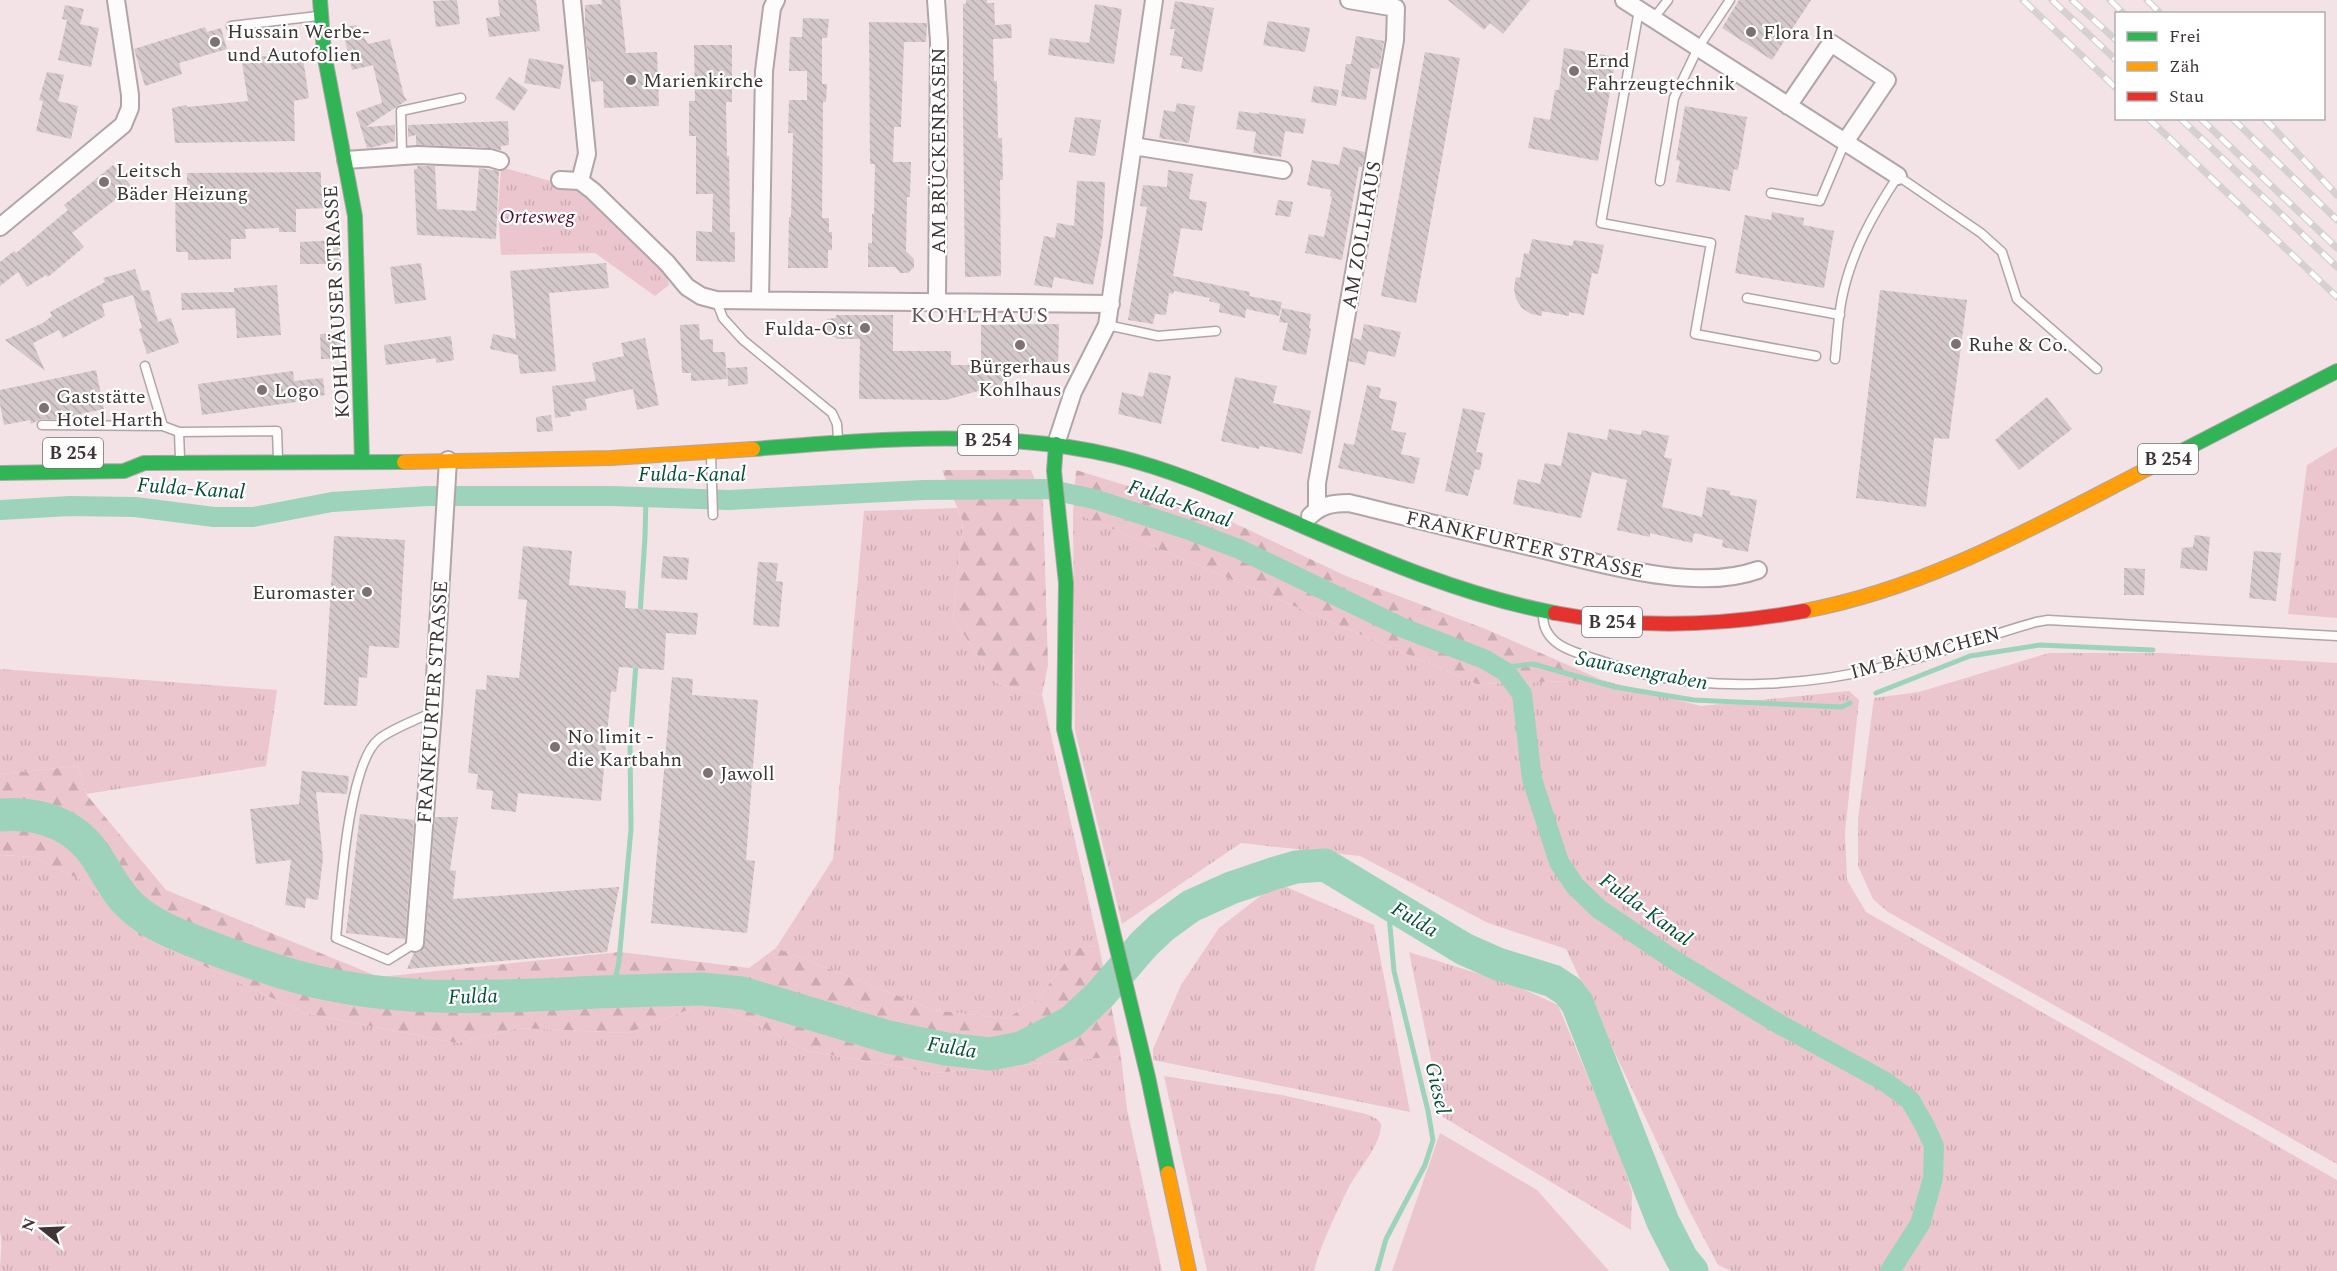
<svg xmlns="http://www.w3.org/2000/svg" width="2337" height="1271" viewBox="0 0 2337 1271" font-family="Spectral,serif">
  <defs>
    <pattern id="grass-tufts" width="24" height="20" patternUnits="userSpaceOnUse" patternTransform="scale(1.5)"><rect width="24" height="20" fill="#ecc6cf"/><path d="M3 7l-1-3M5 7V3M7 7l1-3M15 17l-1-3M17 17v-4M19 17l1-3" fill="none" stroke="#cbabb2"/></pattern>
    <pattern id="forest-firs" width="22" height="20" patternUnits="userSpaceOnUse" patternTransform="scale(1.5)"><rect width="22" height="20" fill="#ecc6cf"/><path d="M5 1l3.5 6h-7zM16 11l3.5 6h-7z" fill="#cbabb2"/></pattern>
    <pattern id="building-back-hatch" width="6" height="6" patternUnits="userSpaceOnUse" patternTransform="scale(1.5)"><rect width="6" height="6" fill="#d4c8ca"/><path d="M-1 5l2 2M0 0l6 6M5-1l2 2" fill="none" stroke="#b7acae"/></pattern>
  </defs>
  <rect width="100%" height="100%" fill="#f3e3e6"/>
  <!-- grass -->
  <path fill="url(#grass-tufts)" d="M501 167 583 190 664 266 669 285 655 296 595 253 501 255 498 212Z
    M2337 447V618L2288 614 2307 465Z
    M957 508 963 522 953 619 998 684 1042 695 1099 946 1076 948 1040 996 1007 1019 934 1010 776 948 833 859 864 511Z
    M1073 512 1477 684 1602 680 1701 706 1849 691 1859 700 1845 832 1847 880 1866 912 2337 1180V1271H1731L1718 1265 1688 1208 1566 949 1488 923 1360 856 1241 843 1122 924 1075 730Z
    M2049 653H2161L2337 663V1164L1888 912 1873 899 1858 866V819L1874 698 1919 692Z
    M0 669 277 690 266 766 86 794 78 766 0 774Z
    M0 855 34 857 89 884 138 935 304 1013 457 1043 518 1028 628 1033 711 1001 808 1051 935 1073 1121 1056 1127 1109 1162 1271H0C0 1257 3 1246 0 1232Z
    M1277 883 1374 925 1410 1112 1153 1060V1049L1181 985 1219 928Z
    M1409 952 1512 984 1558 1005 1617 1147 1632 1192 1631 1230 1443 1117Z
    M1164 1076 1282 1095 1366 1114 1377 1119 1381 1124C1382 1143 1359 1169 1350 1185 1338 1209 1320 1246 1314 1271H1207Z"/>
  <!-- forest -->
  <path fill="url(#forest-firs)" d="M942 470H1031L1043 500 1048 665 1042 695 998 684 953 619 963 522Z
    M1076 470 1209 511 1346 576 1488 630 1602 680 1477 684 1073 512Z
    M78 766 86 794 166 890 379 977 620 952 749 968 776 948 934 1010 1007 1019 1040 996 1076 948 1099 946 1121 1056 935 1073 808 1051 711 1001 628 1033 518 1028 457 1043 304 1013 138 935 89 884 34 857 0 855V774Z"/>
  <!-- garden -->
  <path fill="#ecc6cf" d="M549 215 552 246 504 251 501 220Z
    M1440 1133 1537 1190 1609 1271H1392Z"/>
  <g fill="none" stroke-linecap="round" stroke-linejoin="round">
    <!-- stream -->
    <path stroke="#9dd3bb" stroke-width="5" d="M640 615 645 537 646 497
      M1499 668 1533 664 1615 687 1694 700 1842 707 1850 703
      M1876 693 1970 656 2040 645 2153 650
      M613 992 619 961 631 829 630 745 636 663
      M1377 1271 1386 1239 1425 1165 1433 1140 1428 1111 1394 971 1388 904"/>
    <!-- canal -->
    <path stroke="#9dd3bb" stroke-width="20" d="M0 510 70 506 135 507 214 517H253L332 502 427 496H611L729 500 924 490 1047 489 1094 499 1186 529 1239 549 1403 628 1484 659 1506 672 1522 694 1532 779 1559 862 1575 886 1599 909 1677 962 1779 1024 1884 1081 1910 1100 1925 1126 1934 1146 1933 1178 1920 1224 1890 1271"/>
    <!-- river -->
    <path stroke="#9dd3bb" stroke-width="33" d="M0 815C33 812 68 821 90 848 105 867 113 890 132 907 154 928 189 939 217 950 258 965 300 980 343 987 415 1000 489 997 561 994 608 991 655 990 702 989L742 993 888 1037 946 1049 990 1054 1021 1048 1071 1022 1100 995 1144 944 1162 927 1191 906 1231 888 1272 874 1296 867 1325 865 1464 949 1498 964 1553 981 1568 991 1577 1003 1663 1222 1682 1259 1692 1271"/>
  </g>
  <!-- building -->
  <path fill="url(#building-back-hatch)" d="M457 0 460 24 436 27 433 1Z
    M498 0H536L540 31 489 37 486 18 500 16Z
    M601 0H620L626 53 657 52 659 106 604 108 603 81 591 82 585 28V5L602 4Z
    M966 0H987V3H994L995 25 1011 24 1012 38 993 39 994 81H997L998 138H1002L1003 180H1000L1001 276 965 277 963 115V4H966Z
    M1448 0H1530L1503 34 1490 23 1484 30Z
    M1739 0H1811L1772 60 1722 28Z
    M1175 1 1214 8 1202 72 1181 68 1183 57 1170 55 1175 29H1170Z
    M1095 4 1122 9 1114 64 1048 55 1050 38 1089 43Z
    M65 5 84 9 80 24 99 28 91 67 58 60 67 20 62 19Z
    M803 18 829 19 827 38H822V84H827L826 102H823L822 218H829V232H832V250H828V268H788L789 217H791L793 133H788L789 100H807V71H789L790 37H802Z
    M1268 21 1310 28 1305 52 1263 45Z
    M869 22 927 23 926 42H904L901 127H894L893 162H911L910 197H907L906 251 914 259V267L908 273H900L895 267H868V243H872V214H874L875 164H870Z
    M356 25 368 44 390 39 404 96 407 100 366 127 395 125V141L375 147 367 148 356 112 382 103 373 65 352 70 342 28Z
    M205 27 207 32 221 28 227 49 179 63 182 74 145 86 134 49Z
    M1356 36 1384 41 1379 69 1371 68 1366 100 1341 96 1346 64H1351Z
    M694 45H732V102H726L727 156H729L730 232H735V262L696 261V231L712 232 713 194H696V136H689V101H695Z
    M1564 48 1616 57 1598 161 1528 148 1534 117 1550 120 1555 90H1559Z
    M294 52H302L309 98 294 101 295 141 175 143 172 108 186 105 187 107 248 101 242 63 253 58Z
    M1425 52 1460 58 1416 303 1381 296Z
    M529 58 564 65 560 89 524 83Z
    M47 72 64 75 58 101 78 106 71 139 36 131 43 101 39 100Z
    M509 77 528 90 514 111 495 98Z
    M1314 86 1339 90 1336 106 1311 102Z
    M1177 103 1195 106 1189 143 1159 138 1164 110 1175 112Z
    M1685 106 1747 117 1738 170 1734 169 1730 191 1676 182 1680 161 1676 160Z
    M1239 111 1259 114V112L1306 119 1303 134 1285 131 1281 157 1253 153 1256 132 1236 129Z
    M1075 117 1101 120 1095 156 1069 152Z
    M508 121 509 145 501 146V150L481 147 416 145V135L408 137V125Z
    M1343 147 1365 152 1362 167H1359L1342 260 1305 253 1309 234 1324 237 1332 197 1330 196 1331 190 1307 185 1312 160 1339 165Z
    M113 165 132 187 72 233 84 247 48 277 46 275 27 287 18 272 0 286V262L14 251 16 253 68 210 64 205Z
    M417 166H435L437 209 476 211 479 168 499 171 496 239 417 235 414 169H417Z
    M1168 170 1193 174 1189 199 1207 202 1202 231 1181 228 1173 276 1250 292 1249 296 1282 302 1279 316 1246 309 1245 318 1219 312 1220 304 1209 301 1210 298 1174 291 1173 294 1169 293 1166 315 1155 314 1153 324 1128 320 1147 207 1140 206 1143 185 1167 187Z
    M321 172V186H328V208L296 209V232H279V228L245 229 246 239H231V259L188 260V252H176L175 187H187V173Z
    M1077 181 1105 182 1103 234 1093 285 1054 277 1052 288 1034 285 1044 236 1055 238 1057 223 1074 226Z
    M1278 200 1293 202 1290 217 1275 215Z
    M1772 212 1804 218 1803 225 1834 231 1824 288 1735 273 1745 215 1771 220Z
    M1532 239 1572 246 1574 240 1604 245 1598 274 1592 273 1584 315 1569 312V316L1542 311V316L1531 314 1522 308 1516 299 1514 288 1516 277 1520 278 1524 253 1529 254Z
    M340 240 341 264H300V242Z
    M421 263 426 300 395 304 390 267Z
    M606 263 609 288 549 293 556 371 520 374 518 355 490 349 493 334 516 339 510 271Z
    M135 269 142 291 149 290 158 322 171 318 179 343 147 354 139 329 142 328 133 295 102 304 105 316 63 338 59 330 33 343 45 371 5 340 43 323 52 316 50 312 105 282 103 278Z
    M277 285 281 335 237 338 235 308 182 310 181 293 234 292V288Z
    M1880 290 1967 300 1949 439 1934 438 1926 507 1856 498Z
    M1282 308 1311 314 1309 328 1311 329 1306 355 1282 350 1288 323 1279 322Z
    M836 315H893V351H951V365H981V325L1059 324 1058 374H1004L1003 384 946 400 859 399 860 339H836V337H827V319L836 318Z
    M699 324 700 340 713 339V352H725L727 379 691 381V373H682L680 325Z
    M1364 324 1401 332 1395 357 1368 351 1365 365 1349 361 1353 338 1361 340Z
    M340 333 341 359H321L320 334Z
    M451 336 454 360 436 363V358L386 365 384 345Z
    M645 338 659 405 637 410 633 389 585 399 587 410 570 412 571 416 555 418 552 386 596 381 592 363 624 356 621 343Z
    M747 367 748 384 728 386 727 368Z
    M96 370 104 409 58 419H41L31 424 30 420 4 425 0 404V390Z
    M293 371 294 381 323 378 325 395 296 399V402L202 415 198 384Z
    M1149 372 1171 376 1161 424 1118 414 1122 392 1143 397Z
    M1235 377 1277 386 1273 403 1311 411 1302 454 1260 446 1259 449 1221 441Z
    M1367 385 1381 388 1379 398 1397 402 1391 430 1406 433 1401 454 1420 458 1414 484 1338 468 1344 443 1354 445Z
    M2047 397 2072 429 2019 470 1995 440Z
    M1463 408 1485 413 1476 452 1483 453 1480 470 1475 469 1468 496 1445 491Z
    M551 415 553 431 537 432 536 417Z
    M1609 429 1641 435 1642 430 1669 436 1664 457 1672 459 1662 507 1702 517 1707 487 1730 491V495L1757 500 1748 552 1722 547 1723 540 1694 533 1692 543 1650 533V537L1617 530 1627 480 1592 472 1581 518 1513 504 1518 479 1540 484 1545 463 1561 466 1568 432 1607 440Z
    M2195 535 2210 537 2207 571 2180 568 2182 548 2193 547Z
    M334 536 405 540 399 648 369 646 367 678 359 677 357 706 324 705Z
    M523 546 572 551 569 585 626 591 625 608 698 613 696 635 666 633 664 670 619 667 616 692 611 691 601 801 518 793 516 812 491 809 493 791 476 789 478 774 468 773 476 689 486 690 487 675 519 678 527 600 518 599Z
    M2254 551 2281 553 2276 601 2249 598Z
    M663 556 689 558 687 580 661 578Z
    M758 562 778 563 776 581 783 582 779 627 753 625Z
    M2124 568 2145 569 2144 595H2124Z
    M672 677 693 679 692 695 758 700 746 860 755 861 747 933 651 923Z
    M302 771 349 776 347 794 316 792 323 858 318 900 306 898 305 908 285 905 291 860 256 864 250 809 299 804Z
    M360 814 414 820 405 939 346 933Z
    M435 817H458L450 870 456 871 453 899 619 887 607 952 407 969 414 953 420 952 425 944Z"/>
  <g fill="none" stroke-linecap="round" stroke-linejoin="round">
    <!-- lane casing -->
    <g stroke="#b0a5a7" stroke-width="11">
      <path id="lane" d="M1639 10 1601 223 1711 243 1695 334 1816 356
        M1653 19 1668 0
        M231 26 318 16
        M402 156 401 111 461 98
        M1660 181 1674 98 1698 48 1730 0
        M1771 193 1820 201 1845 142
        M1747 298 1840 315
        M716 300 723 318 743 340 832 413 837 424 838 439
        M1107 325 1158 336 1216 331
        M1835 359C1837 339 1838 318 1842 298 1851 253 1873 214 1898 176L1981 233 2002 252 2017 299 2097 369
        M145 366 163 426
        M42 425 163 426 179 432
        M711 455 713 515
        M180 459 179 432 277 431 278 459
        M1543 614C1542 644 1572 652 1596 659 1615 665 1634 673 1653 676 1722 690 1810 685 1879 668 1932 656 1984 637 2036 622L2048 620 2337 636
        M415 943 388 960 336 938C340 896 348 763 379 739 393 728 417 720 432 712"/>
    </g>
    <!-- street casing -->
    <g stroke="#b0a5a7" stroke-width="20">
      <path id="street" d="M572 0 587 154 580 181
        M936 0 939 41 937 302
        M1624 0 1898 176
        M1788 106 1831 43 1887 80 1845 142
        M1133 146 1283 170
        M346 160 418 155 490 158 500 161
        M560 180 580 181 593 191 667 263 687 287 701 296 716 300 1111 304
        M0 227 123 125 130 108V95L116 0
        M760 300 764 71 772 8 776 0
        M1056 444 1073 392 1107 325 1154 0
        M1317 508V483L1395 40 1396 8 1349 0
        M1310 516C1321 505 1333 503 1349 503 1411 518 1474 534 1536 548 1600 563 1695 593 1758 570
        M415 943 433 711 448 460"/>
    </g>
    <!-- fast casing -->
    <g stroke="#b0a5a7" stroke-width="16">
      <path id="fast" d="M320 0 324 53 355 216 362 461
        M1056 444 1054 471 1066 583 1064 729 1148 1077 1168 1173
        M753 449C872 440 997 428 1115 456 1178 471 1238 499 1298 524 1381 560 1465 596 1555 613
        M2149 468 2337 371
        M0 473 124 471 144 463 404 462"/>
    </g>
    <!-- slow casing -->
    <g stroke="#b0a5a7" stroke-width="16">
      <path id="slow" d="M404 462 611 458 753 449
        M1804 611C1928 588 2038 525 2149 468
        M1168 1173 1189 1271"/>
    </g>
    <!-- jam casing -->
    <g stroke="#b0a5a7" stroke-width="16">
      <path id="jam" d="M1555 613C1637 629 1721 626 1804 611"/>
    </g>
    <!-- lane -->
    <use href="#lane" stroke="#fdfbfb" stroke-width="8"/>
    <!-- street -->
    <use href="#street" stroke="#fdfbfb" stroke-width="16"/>
    <!-- fast -->
    <use href="#fast" stroke="#30b455" stroke-width="14"/>
    <!-- slow -->
    <use href="#slow" stroke="#ff9f0a" stroke-width="14"/>
    <!-- jam -->
    <use href="#jam" stroke="#e5322d" stroke-width="14"/>
    <!-- rail casing -->
    <g stroke="#d5d1d2" stroke-width="7">
      <path id="rail" d="M2023 0 2116 88
        M2052 0 2116 60
        M2072 0 2116 40
        M2110 0 2124 14
        M2147 0 2161 14
        M2148 118 2337 297
        M2180 118 2337 267
        M2200 118 2337 248
        M2232 118 2337 220
        M2264 118 2337 195"/>
    </g>
    <!-- rail -->
    <use href="#rail" stroke="#fff" stroke-width="4.5" stroke-dasharray="14" stroke-linecap="butt"/>
  </g>
  <!-- markers -->
  <g fill="#7e7174" stroke="#fff" stroke-width="2">
    <circle cx="1751" cy="32" r="6"/>
    <circle cx="215" cy="42" r="6"/>
    <circle cx="1574" cy="71" r="6"/>
    <circle cx="631" cy="80" r="6"/>
    <circle cx="104" cy="182" r="6"/>
    <circle cx="865" cy="328" r="6"/>
    <circle cx="1956" cy="344" r="6"/>
    <circle cx="1020" cy="345" r="6"/>
    <circle cx="262" cy="390" r="6"/>
    <circle cx="44" cy="408" r="6"/>
    <circle cx="367" cy="592" r="6"/>
    <circle cx="555" cy="747" r="6"/>
    <circle cx="708" cy="773" r="6"/>
  </g>
  <g text-anchor="middle" stroke-width="4.5" stroke-linejoin="round" paint-order="stroke">
    <!-- shield labels -->
    <g fill="#fff" stroke="#797172" stroke-width="1.5">
      <rect x="958" y="425" width="60" height="30" rx="4.5"/>
      <rect x="43" y="438" width="60" height="30" rx="4.5"/>
      <rect x="2138" y="444" width="60" height="30" rx="4.5"/>
      <rect x="1582" y="607" width="60" height="30" rx="4.5"/>
    </g>
    <g font-size="18" font-weight="bold" fill="#3f3436">
      <text x="988" y="446">B 254</text>
      <text x="73" y="459">B 254</text>
      <text x="2168" y="465">B 254</text>
      <text x="1612" y="628">B 254</text>
    </g>
    <!-- poi labels -->
    <g font-size="20" fill="#3f3436" stroke="#fff" text-anchor="start">
      <text x="227" y="38">Hussain Werbe-<tspan x="227" dy="23">und Autofolien</tspan></text>
      <text x="1763" y="39">Flora In</text>
      <text x="1586" y="67">Ernd<tspan x="1586" dy="23">Fahrzeugtechnik</tspan></text>
      <text x="643" y="87">Marienkirche</text>
      <text x="116" y="177">Leitsch<tspan x="116" dy="23">Bäder Heizung</tspan></text>
      <text x="853" y="335" text-anchor="end">Fulda-Ost</text>
      <text x="1968" y="351">Ruhe &amp; Co.</text>
      <text x="1020" y="373" text-anchor="middle">Bürgerhaus<tspan x="1020" dy="23">Kohlhaus</tspan></text>
      <text x="274" y="397">Logo</text>
      <text x="56" y="403">Gaststätte<tspan x="56" dy="23">Hotel Harth</tspan></text>
      <text x="355" y="599" text-anchor="end">Euromaster</text>
      <text x="567" y="743">No limit -<tspan x="567" dy="23">die Kartbahn</tspan></text>
      <text x="720" y="780">Jawoll</text>
    </g>
    <!-- street labels -->
    <g font-size="20" fill="#3f3436" stroke="#fff">
      <text transform="translate(938 151) rotate(-90)" y="7">AM BRÜCKENRASEN</text>
      <text transform="translate(1361 235) rotate(-80)" y="7">AM ZOLLHAUS</text>
      <text transform="translate(336 302) rotate(-93)" y="7">KOHLHÄUSER STRASSE</text>
      <text transform="translate(1525 544) rotate(13)" y="7">FRANKFURTER STRASSE</text>
      <text transform="translate(1925 652) rotate(-15)" y="7">IM BÄUMCHEN</text>
      <text transform="translate(432 702) rotate(-86)" y="7">FRANKFURTER STRASSE</text>
    </g>
    <!-- park labels -->
    <g font-size="20" font-style="italic" fill="#4f0925" stroke="#fff">
      <text x="537" y="223">Ortesweg</text>
    </g>
    <!-- water labels -->
    <g font-size="21" font-style="italic" fill="#064e38" stroke="#fff">
      <text x="692" y="481">Fulda-Kanal</text>
      <text transform="translate(191 488) rotate(4)" y="7">Fulda-Kanal</text>
      <text transform="translate(1180 503) rotate(19)" y="7">Fulda-Kanal</text>
      <text transform="translate(1642 670) rotate(11)" y="7">Saurasengraben</text>
      <text transform="translate(1646 909) rotate(36)" y="7">Fulda-Kanal</text>
      <text transform="translate(1415 919) rotate(31)" y="7">Fulda</text>
      <text transform="translate(473 996) rotate(-2)" y="7">Fulda</text>
      <text transform="translate(952 1047) rotate(9)" y="7">Fulda</text>
      <text transform="translate(1438 1088) rotate(77)" y="7">Giesel</text>
    </g>
    <!-- quarter labels -->
    <g font-size="22" letter-spacing="1.5" fill="#664f55" stroke="#fff">
      <text x="980" y="322">KOHLHAUS</text>
    </g>
  </g>
  <!-- legend -->
  <rect x="2115" y="12" width="210" height="108" fill="#ffffff" stroke="#b2aeaf" stroke-width="1.5"/>
  <rect x="2127" y="32" width="30" height="9" fill="#30b455" stroke="#b2aeaf" stroke-width="1.5"/>
  <text x="2169" y="42" font-size="18" fill="#3f3436">Frei</text>
  <rect x="2127" y="62" width="30" height="9" fill="#ff9f0a" stroke="#b2aeaf" stroke-width="1.5"/>
  <text x="2169" y="72" font-size="18" fill="#3f3436">Zäh</text>
  <rect x="2127" y="92" width="30" height="9" fill="#e5322d" stroke="#b2aeaf" stroke-width="1.5"/>
  <text x="2169" y="102" font-size="18" fill="#3f3436">Stau</text>
  <!-- north arrow -->
  <g transform="translate(42 1229) rotate(288)" stroke="#ffffff" stroke-width="4.5" paint-order="stroke">
  <path d="M0-4.5L10 22L0 15L-10 22Z" fill="#3f3436"/>
  <text y="-9" font-size="16" font-weight="bold" text-anchor="middle" fill="#3f3436">N</text>
  </g>
</svg>
